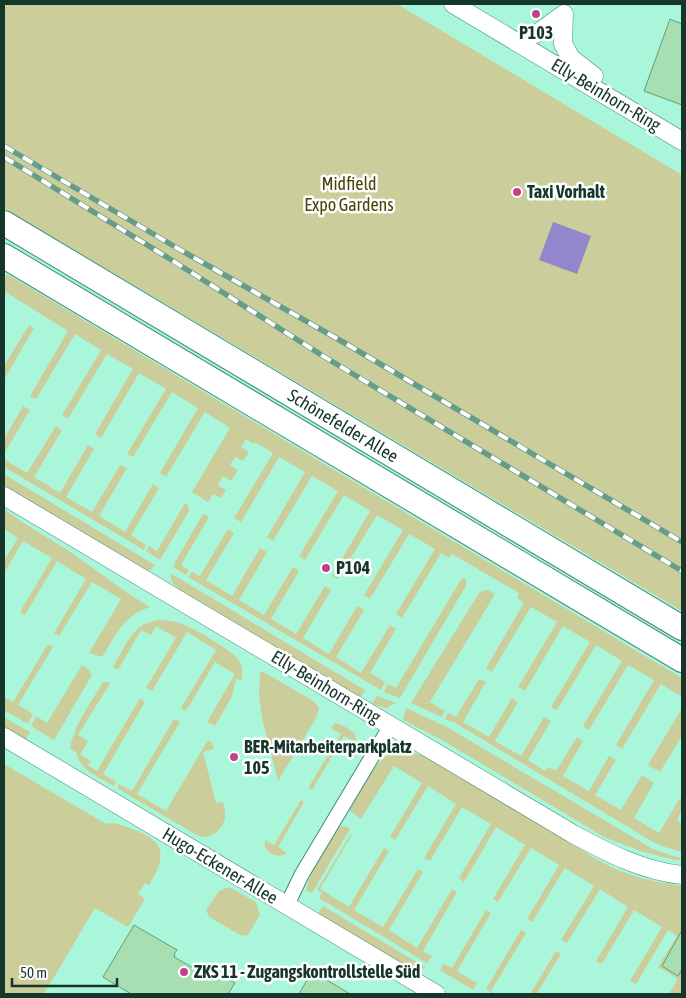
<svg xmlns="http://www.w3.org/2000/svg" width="686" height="998" viewBox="0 0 686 998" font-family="'Asap Condensed',sans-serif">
  <rect width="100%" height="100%" fill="#a9f6db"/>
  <!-- green -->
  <path fill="#cbce9a" d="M4 4H397L682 175V611L4 208Z
    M7 274 682 678V697L661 684 622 749 616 745 654 680 628 665 589 730 583 726 622 661 596 645 557 710 551 707 590 642 563 626 525 691 518 687 557 622 531 607 492 672 486 668 524 603 517 598 519 593 452 554 449 558 441 553 402 618 396 614 435 549 409 534 370 599 364 595 403 530 377 515 338 579 332 576 370 511 344 495 305 560 299 556 338 491 312 476 273 541 267 537 305 472 279 457 241 522 234 518 273 453 255 442 254 444 246 439 241 447 249 452 243 461 235 457 230 465 238 470 231 481 223 476 218 485 226 490 221 498 213 494 208 502 192 492 230 428 205 412 166 477 160 473 198 408 172 392 133 457 127 454 166 389 139 373 101 438 95 434 133 369 107 354 68 419 62 415 101 350 75 334 36 399 30 396 68 331 4 291V280Z
    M29 325 34 328 4 380V366Z
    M23 406 30 410 4 454V439Z
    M56 426 62 430 34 477 60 493 88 445 94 449 66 497 92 512 120 465 127 468 99 516 125 532 153 484 159 488 131 535 146 545 144 550 4 467V459L27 473Z
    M4 474 155 565 151 570H145L4 486Z
    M185 503 188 505 189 511 160 560 146 551 149 546 157 551Z
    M4 509C25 525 49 538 72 553 98 571 122 591 150 607 124 615 116 634 103 656H99L89 653 121 599 92 582 59 636 54 633 86 579 57 561 25 615 20 612 52 558 23 541 4 573V561L18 538 4 529Z
    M203 514 209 517 181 565 189 570 186 575 173 567 175 562Z
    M228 529 234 533 206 580 232 596 260 548 267 552 239 600 264 615 293 567 299 571 271 619 296 634 325 586 331 590 303 638 329 654 357 606 364 610 336 657 361 673 390 625 396 629 370 673 385 682 381 690 188 577 192 572 200 576Z
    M170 573 365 690 360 699 180 591 172 582Z
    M462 578 466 579V586L464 589 400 698 384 692 388 684 396 688Z
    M485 590H488L495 594 430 702 445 711 442 717 411 703 479 593Z
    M159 620C167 620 175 621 182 624 194 628 233 651 239 660 243 666 242 673 242 680L236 679 232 696 215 726 207 722 235 674 215 662 186 711 181 708 216 650 187 632 152 691 146 688 176 638 156 626 151 635 141 630 118 670 113 667C121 654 128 636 140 627 146 623 152 621 159 620Z
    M48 644 53 647 18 705 33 714 28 724 4 710V697L13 702Z
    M82 665 87 668 92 675 54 740 31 726 36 716 47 723Z
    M262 671 312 700 317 705 319 709 316 718 278 781 262 718 259 694 260 672Z
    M479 679 486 682 463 722 489 737 512 698 518 702 495 741 521 756 544 717 551 721 528 760 545 771 548 767 556 771 577 737 583 741 563 776 589 791 609 756 616 760 595 795 621 810 642 775 654 783 634 818 659 833 680 798 682 800V810L677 820 682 823V852L665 847 653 842 455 723 445 719 448 713 456 717Z
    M103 682H111L78 735 88 741 80 755 91 761 88 765 97 771 140 698 145 702 103 774 116 782 114 786C102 779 76 768 77 753L70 749C74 724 91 703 103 682Z
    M377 696 396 703 386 708 372 704Z
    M406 708 447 727 653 849 670 855 682 858V860H675L643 852 606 838 442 740 403 720Z
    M682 708V736L660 772 648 765Z
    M4 717 30 732 25 741 4 728Z
    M174 719 180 722 137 794 166 811 208 740 212 743 214 749 203 752 216 803 223 802C224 807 226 812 225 817 224 827 213 838 203 837 200 837 198 835 195 834L117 788 119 784 132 791Z
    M336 723C341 724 356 732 356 737 356 739 355 740 354 741L344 736 312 790 308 788 341 734 331 728 334 724Z
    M401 751 422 755H426L593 857C605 864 618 871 632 875 648 881 665 883 682 886V994H669L678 979 658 967 677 936 668 930 636 984 630 981 662 927 634 910 602 964 596 961 628 907 600 889 567 943 561 940 594 886 565 868 532 922 527 919 559 865 531 848 498 902 493 899 525 845 496 827 464 882 459 878 491 824 462 807 430 861 424 858 456 804 428 786 395 840 390 837 422 783 394 766 361 819 349 810C358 795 376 758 393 752 395 752 398 752 401 751Z
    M4 764 106 824C115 821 122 826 132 829 166 841 167 856 149 885L145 883 138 894 145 899 128 927 95 908 44 994H4Z
    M301 800 304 802 278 847 287 853C277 860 262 852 265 840L274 845Z
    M342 826 347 827 350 829 312 893 306 890C311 868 326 848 337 828Z
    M350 835H352L320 889 349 907 384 848 389 851 354 910 383 927 418 869 423 872 389 930 417 948 452 889 457 892 423 951 432 956 427 963 319 898 322 893 317 890Z
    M229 887 256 902 260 915 248 935 242 936 209 917 206 910 219 891Z
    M323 906 425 967 417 973 317 915Z
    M486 910 491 913 457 971 477 983 473 990 440 970 444 964 452 968Z
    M521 930 526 933 491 991 495 994H490L491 992 486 989Z
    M556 951 561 954 539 990 537 994H530Z"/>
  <!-- water -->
  <path fill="#9287cd" d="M553 222 591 236 577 274 539 260Z"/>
  <!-- building -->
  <path fill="#a7deb2" stroke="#679c72" d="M670 19 682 24V105L644 91Z
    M134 925 177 950 174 954 175 955 174 957 195 969 196 967 209 975 212 970 235 983 228 994H131L103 977Z
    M682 930V969L678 976 662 966Z
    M312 971 350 994H299Z"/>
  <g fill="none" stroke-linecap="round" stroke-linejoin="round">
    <!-- minor casing -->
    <g stroke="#418d75" stroke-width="16">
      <path id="minor" d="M287 905 302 874 391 725"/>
    </g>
    <!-- tertiary casing -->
    <g stroke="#418d75" stroke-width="19">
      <path id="tertiary" d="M453 4 682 141
        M564 14 563 44 571 58 594 76
        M517 42 539 32 564 14
        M4 496 573 834C608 853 643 871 682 875
        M4 737 436 994"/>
    </g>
    <!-- trunk casing -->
    <g stroke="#418d75" stroke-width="26">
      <path id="trunk" d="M4 223 682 628
        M4 256 682 660"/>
    </g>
    <!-- minor -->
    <use href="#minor" stroke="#fff" stroke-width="14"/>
    <!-- tertiary -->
    <use href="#tertiary" stroke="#fff" stroke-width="18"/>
    <!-- trunk -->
    <use href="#trunk" stroke="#fff" stroke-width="24"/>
    <!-- rail casing -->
    <g stroke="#659d8a" stroke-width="5.5">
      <path id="rail" d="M4 146 177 248 343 342 682 542
        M4 157 170 259 323 356 682 571"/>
    </g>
    <!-- rail -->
    <use href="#rail" stroke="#fff" stroke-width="4" stroke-dasharray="11" stroke-linecap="butt"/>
  </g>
  <!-- markers -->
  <g fill="#c34188" stroke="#fff" stroke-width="2">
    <circle cx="536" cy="14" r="5"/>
    <circle cx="517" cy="192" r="5"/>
    <circle cx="326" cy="568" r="5"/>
    <circle cx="234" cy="757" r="5"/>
    <circle cx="184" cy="972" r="5"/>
  </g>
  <g text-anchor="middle" stroke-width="5" stroke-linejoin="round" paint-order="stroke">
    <!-- poi labels -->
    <g font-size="18" font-weight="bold" fill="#16362c" stroke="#fff" text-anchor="start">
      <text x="536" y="39" text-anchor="middle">P103</text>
      <text x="527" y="198">Taxi Vorhalt</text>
      <text x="336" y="574">P104</text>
      <text x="244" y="753">BER-Mitarbeiterparkplatz<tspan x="244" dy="21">105</tspan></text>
      <text x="194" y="978">ZKS 11 - Zugangskontrollstelle Süd</text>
    </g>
    <!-- street labels -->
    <g font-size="18" fill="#16362c" stroke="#fff">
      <text transform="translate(606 95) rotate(31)" y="6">Elly-Beinhorn-Ring</text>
      <text transform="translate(343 426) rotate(31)" y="6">Schönefelder Allee</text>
      <text transform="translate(326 687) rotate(31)" y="6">Elly-Beinhorn-Ring</text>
      <text transform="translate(220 866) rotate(31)" y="6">Hugo-Eckener-Allee</text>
    </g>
    <!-- park labels -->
    <g font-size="18" fill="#474708" stroke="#fff">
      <text x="349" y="190">Midfield<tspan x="349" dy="21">Expo Gardens</tspan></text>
    </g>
  </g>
  <!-- border -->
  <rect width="686" height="998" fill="none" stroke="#16362c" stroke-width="10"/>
  <!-- scale -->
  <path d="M12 978v8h105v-8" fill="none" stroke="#16362c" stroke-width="2.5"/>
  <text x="20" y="978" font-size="15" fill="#16362c" stroke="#ffffff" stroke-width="4" paint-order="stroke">50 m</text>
</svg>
